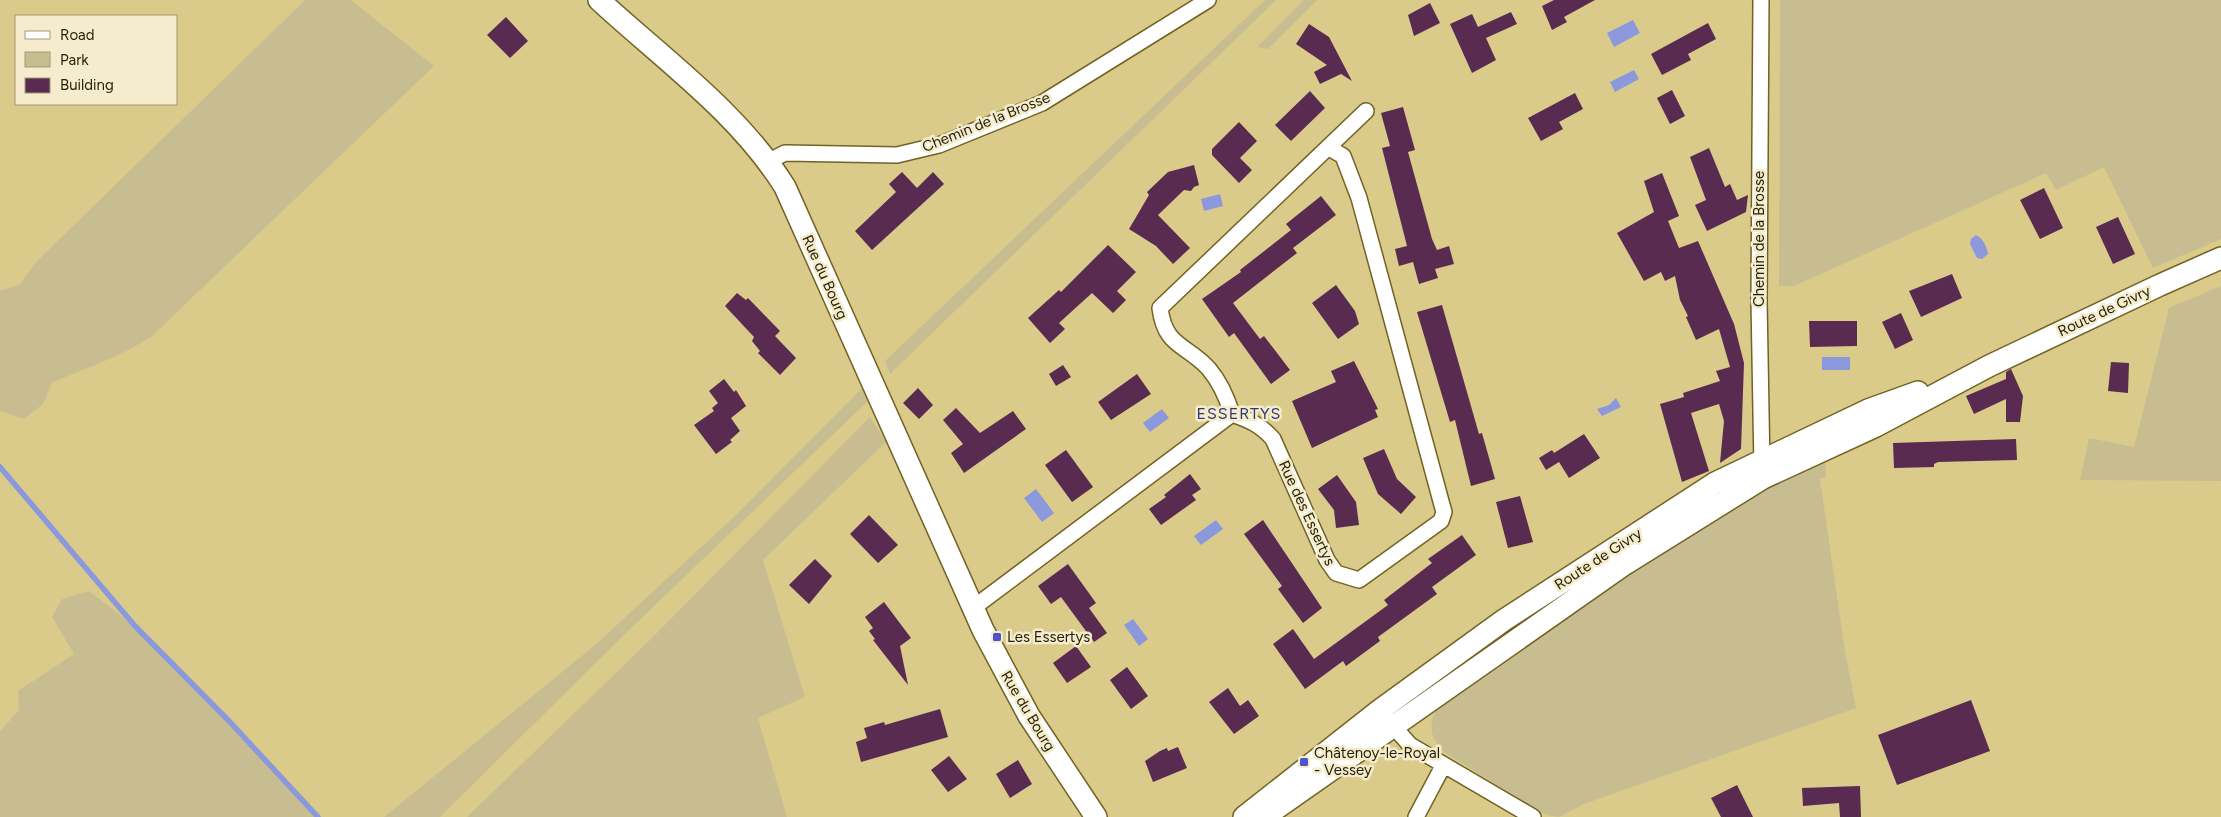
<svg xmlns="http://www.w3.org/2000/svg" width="2221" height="817" viewBox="0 0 2221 817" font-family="Figtree,sans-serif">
  <rect width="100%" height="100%" fill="#dbcb8a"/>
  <!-- green -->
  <path fill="#c8bd91" d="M305 0H351L434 66 151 337C120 357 85 368 52 383L43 404 24 419 0 411V291L20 284 36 262Z
    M1265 0H1276L890 374 885 361Z
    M1304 0H1317L1268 49 1257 47Z
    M1780 0H2221V239L2153 268 2104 167 2056 190 2046 173 1794 286H1779Z
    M2221 286V481L2080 480 2089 438 2134 447 2169 308Z
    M862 388 868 401 627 632 440 817H384L594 646 736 515Z
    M870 417 886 442 763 560 805 697 758 718 787 817H467L653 637Z
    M1825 461 1826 477 1820 479 1845 652 1856 708 1584 804 1559 817 1546 815 1445 753C1427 734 1429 725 1439 702L1719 511Z
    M89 591 135 626 229 721 318 817H0V731L19 710 18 691 74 654 52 617 62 599Z"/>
  <!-- water -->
  <path fill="#8b98dc" d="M1633 20 1640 33 1614 47 1607 33Z
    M1634 70 1639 79 1615 92 1610 82Z
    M1220 194 1223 206 1204 211 1201 199Z
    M1976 235C1983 238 1987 247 1988 254L1982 259 1977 258 1970 244 1971 239Z
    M1822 357H1850V370H1822Z
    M1616 398 1621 407 1602 416 1597 409 1609 405Z
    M1162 409 1169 418 1150 432 1143 423Z
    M1036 489 1054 513 1042 522 1024 498Z
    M1216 520 1223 529 1201 545 1194 536Z
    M1133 619 1148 639 1139 646 1124 625Z"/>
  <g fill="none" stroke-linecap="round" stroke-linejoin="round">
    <!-- stream -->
    <path stroke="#8b98dc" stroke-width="5.5" d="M0 467 135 626 229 721 318 817"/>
  </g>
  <!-- building -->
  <path fill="#592b50" d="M1554 0H1595L1564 17 1567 22 1552 30 1542 6Z
    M1430 3 1440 23 1414 36 1408 15Z
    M1511 12 1517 24 1486 38 1496 60 1472 73 1450 24 1472 14 1478 27Z
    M506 17 528 41 510 58 487 35Z
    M1708 23 1716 39 1688 54 1691 60 1662 75 1651 54Z
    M1309 24 1329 37 1352 81 1341 74 1320 84 1314 72 1327 65 1296 44Z
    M1672 90 1685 116 1670 124 1657 98Z
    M1310 91 1325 108 1291 141 1275 125Z
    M1575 93 1583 109 1559 122 1563 129 1541 141 1528 118Z
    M1403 107 1415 150 1408 152 1432 239 1437 250 1449 246 1454 264 1435 269 1438 278 1419 284 1413 262 1399 266 1395 249 1407 246 1382 148 1390 146 1381 113Z
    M1239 122 1257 141 1240 158 1252 170 1239 183 1212 155V149Z
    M1709 148 1725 187 1730 184 1737 200 1748 195 1746 212 1707 231 1695 205 1706 200 1690 157Z
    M1194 165 1199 185 1194 187 1191 191 1184 190 1158 215 1190 248 1173 264 1156 246 1129 229 1149 195 1147 192 1168 172Z
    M902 172 917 188 933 172 944 184 872 250 855 231 896 192 889 184Z
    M1662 173 1679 216 1668 221 1679 248 1698 241 1734 324 1744 363 1741 449 1720 463 1724 421 1719 404 1691 413 1709 471 1682 482 1660 404 1684 397 1683 393 1720 381 1716 371 1730 367 1719 329 1696 340 1686 317 1688 316 1680 300 1675 276 1665 281 1661 272 1644 281 1617 233 1654 212 1644 181Z
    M2044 188 2063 228 2040 239 2020 200Z
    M1321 196 1336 215 1293 248 1297 253 1233 303 1260 339 1264 336 1290 370 1271 384 1234 333 1229 337 1202 299 1241 272 1240 270 1291 230 1286 224Z
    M2118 217 2135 254 2113 264 2096 227Z
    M1108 245 1136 272 1117 291 1126 300 1113 313 1092 293 1059 323 1065 329 1050 343 1028 318 1059 290 1061 292Z
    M1952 274 1962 298 1921 317 1909 291Z
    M1336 285 1355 311 1359 324 1338 339 1312 303Z
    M737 293 746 300 748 298 780 331 775 336 796 358 780 375 758 353 760 351 752 341 754 337 725 306Z
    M1442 305 1479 434 1482 433 1495 479 1471 486 1455 420 1450 422 1417 312Z
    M1901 313 1913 340 1895 349 1882 322Z
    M1809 321H1857V346L1810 347Z
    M1354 361 1378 409 1375 410 1378 417 1312 448 1292 401 1336 382 1331 371Z
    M2111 362 2129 363 2128 393 2108 391Z
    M1063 365 1071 377 1056 386 1049 374Z
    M2011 369 2023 396 2020 422H2006V399L1974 414 1966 396 2006 379V372Z
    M1137 374 1151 394 1111 420 1098 402Z
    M724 379 734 392 736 390 746 406 731 418 740 431 730 440 732 442 716 454 694 425 714 411 712 408 718 403 709 391Z
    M918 388 933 405 919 419 903 403Z
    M956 408 980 433 1013 411 1026 429 964 473 951 453 963 444 943 420Z
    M1584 434 1600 458 1569 478 1559 462 1546 470 1539 458 1552 450 1554 453Z
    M2016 439 2017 460 1938 462 1934 464V467L1894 468 1893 443Z
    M1384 449 1397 479 1416 497 1401 514 1378 494 1363 458Z
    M1066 450 1093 487 1072 502 1045 465Z
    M1190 474 1201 489 1192 495 1196 500 1161 525 1149 509 1166 497 1164 495Z
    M1337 475 1356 502 1359 525 1336 528 1334 510 1318 489Z
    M1520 496 1533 542 1508 548 1496 502Z
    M869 515 898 545 878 563 850 534Z
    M1263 520 1322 608 1303 623 1278 589 1282 586 1244 534Z
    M1462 535 1476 555 1432 587 1437 594 1378 637 1380 641 1346 666 1343 661 1305 689 1273 644 1293 629 1314 659 1388 605 1384 600 1432 563 1428 559Z
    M815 559 832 576 809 604 789 585Z
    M1068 564 1096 603 1089 608 1107 633 1094 642 1061 597 1051 604 1038 586Z
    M884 602 911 638 900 646 908 685 873 640 875 639 869 631 873 628 865 617Z
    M1076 646 1091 667 1067 683 1053 663Z
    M1127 667 1148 696 1131 709 1110 680Z
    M1228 688 1240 706 1248 700 1259 716 1234 734 1209 702Z
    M1971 700 1990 751 1897 785 1878 735Z
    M940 709 948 737 861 762 856 742 867 738 864 728 884 722 885 725Z
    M1178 747 1187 768 1153 782 1145 761 1160 751 1167 748 1168 751Z
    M949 756 967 779 948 792 931 770Z
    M1018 760 1032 784 1010 798 996 774Z
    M1737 785 1753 817H1721L1711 798Z
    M1860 786 1861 817H1840L1839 803 1803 806 1802 788Z"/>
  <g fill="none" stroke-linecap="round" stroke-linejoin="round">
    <!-- street casing -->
    <g stroke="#726322" stroke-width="18">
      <path id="street" d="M1761 0 1759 300 1762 469
        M769 161 785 153 897 155 939 145 1042 103 1208 0
        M1232 414C1249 420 1261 425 1273 439L1327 560 1336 573 1359 580 1441 521 1444 512 1442 505 1359 198 1343 156 1329 148
        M1232 414C1227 398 1220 382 1209 369 1187 344 1165 348 1160 308L1366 111
        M973 608 1232 414
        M1387 719 1410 745 1533 817
        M1416 817 1443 766"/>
    </g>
    <!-- secondary casing -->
    <g stroke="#726322" stroke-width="24">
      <path id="secondary" d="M599 0C663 59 739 113 785 187L983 630 1029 716 1096 817
        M1244 817 1380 710 1504 620 1715 483 1868 410 1918 392
        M1264 817 1625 564 1763 478 1876 426 1989 366 2160 285 2221 258"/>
    </g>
    <!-- street -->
    <use href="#street" stroke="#fff" stroke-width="15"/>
    <!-- secondary -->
    <use href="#secondary" stroke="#fff" stroke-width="21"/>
  </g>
  <!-- markers -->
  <g fill="#4d54ca" stroke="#f4eccc" stroke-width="2">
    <rect x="992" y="632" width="10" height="10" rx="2.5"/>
    <rect x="1299" y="757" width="10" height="10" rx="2.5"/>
  </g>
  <g text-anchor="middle" stroke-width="5" stroke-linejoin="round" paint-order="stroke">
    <!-- street labels -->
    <g font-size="15" fill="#241e04" stroke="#f4eccc">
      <text transform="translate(986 122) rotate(-22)" y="5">Chemin de la Brosse</text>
      <text transform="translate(1759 239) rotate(-90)" y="5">Chemin de la Brosse</text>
      <text transform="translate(825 277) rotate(66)" y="5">Rue du Bourg</text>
      <text transform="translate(2104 311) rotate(-25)" y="5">Route de Givry</text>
      <text transform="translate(1307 513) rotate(65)" y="5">Rue des Essertys</text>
      <text transform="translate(1598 559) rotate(-33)" y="5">Route de Givry</text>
      <text transform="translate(1028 711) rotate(59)" y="5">Rue du Bourg</text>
    </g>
    <!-- poi labels -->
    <g font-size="15" fill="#241e04" stroke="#f4eccc" text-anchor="start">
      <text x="1007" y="642">Les Essertys</text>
      <text x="1314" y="758">Châtenoy-le-Royal<tspan x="1314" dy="17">- Vessey</tspan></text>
    </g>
    <!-- neighbourhood labels -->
    <g font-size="16" letter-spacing="1" fill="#313872" stroke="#f4eccc">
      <text x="1239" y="419">ESSERTYS</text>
    </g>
  </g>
  <!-- legend -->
  <rect x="15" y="15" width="162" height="90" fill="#f4eccc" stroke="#a19a7c"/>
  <rect x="25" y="31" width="25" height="8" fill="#ffffff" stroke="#a19a7c"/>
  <text x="60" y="40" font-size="15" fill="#241e04">Road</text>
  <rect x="25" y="52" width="25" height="15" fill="#c8bd91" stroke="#a19a7c"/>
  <text x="60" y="65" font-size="15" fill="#241e04">Park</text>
  <rect x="25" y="78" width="25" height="15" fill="#592b50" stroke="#a19a7c"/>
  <text x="60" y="90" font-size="15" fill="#241e04">Building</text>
</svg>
